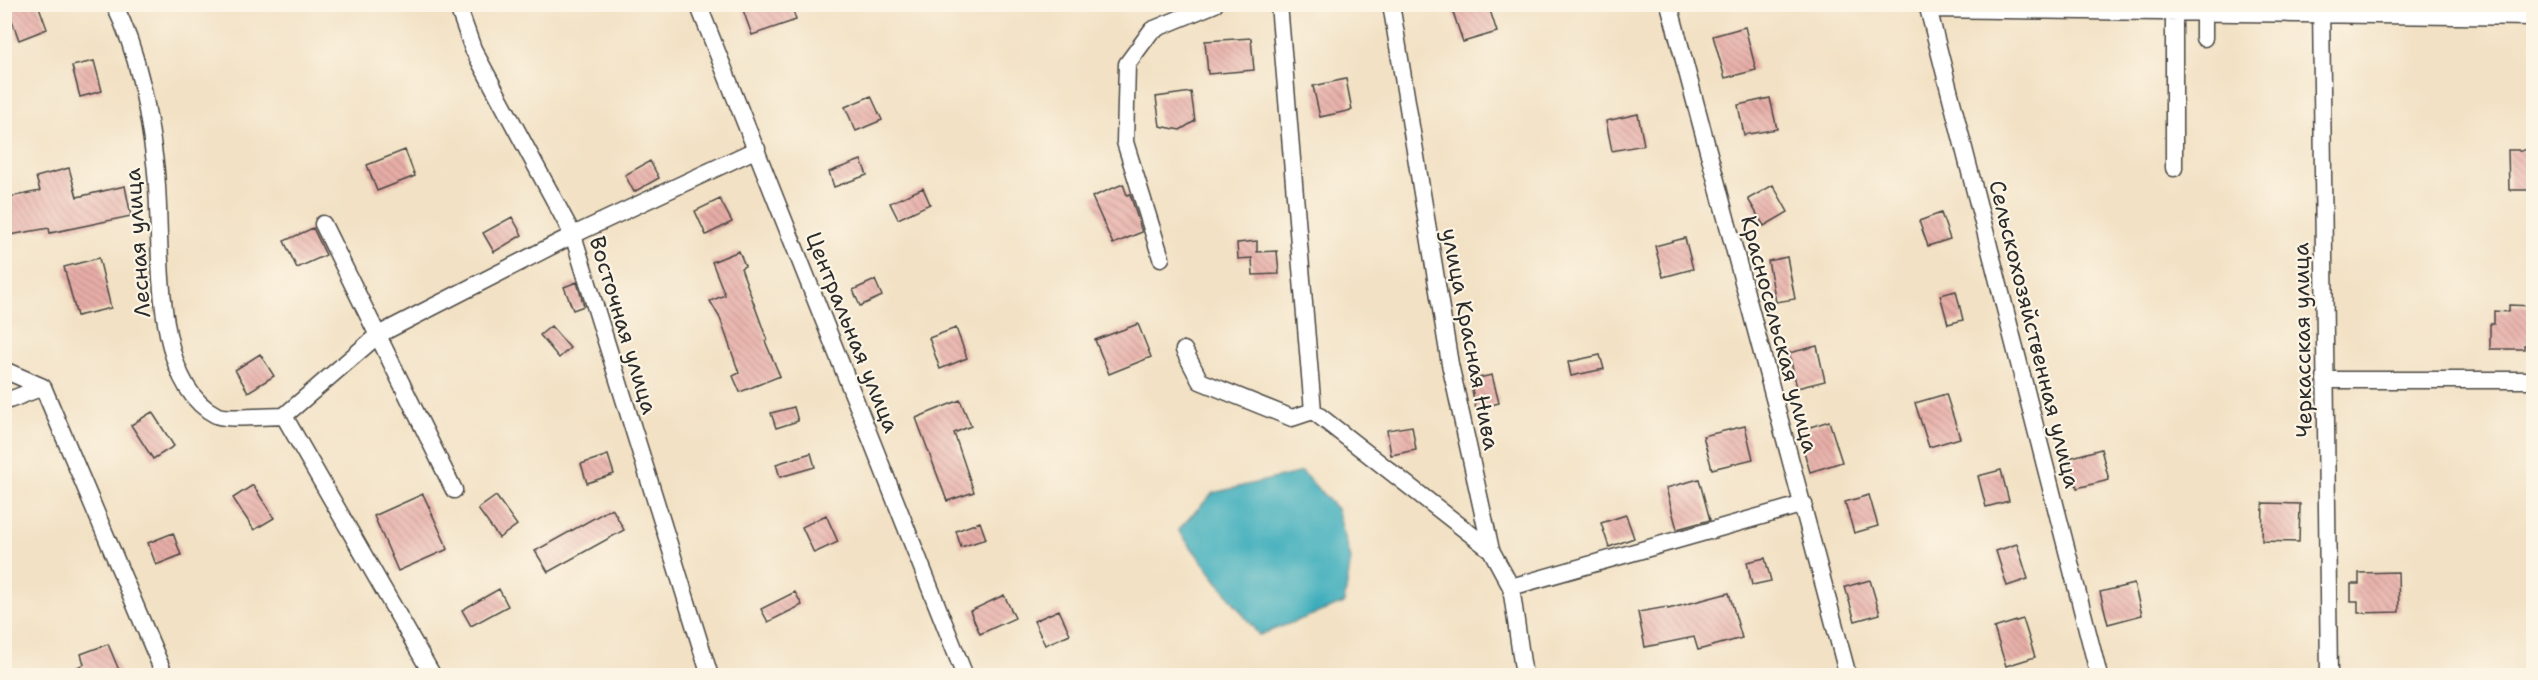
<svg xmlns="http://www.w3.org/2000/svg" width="2538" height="680" viewBox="0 0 2538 680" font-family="'Shantell Sans',sans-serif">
  <defs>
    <pattern id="building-back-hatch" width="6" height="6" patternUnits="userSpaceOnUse" patternTransform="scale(1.5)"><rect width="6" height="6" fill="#e8aea8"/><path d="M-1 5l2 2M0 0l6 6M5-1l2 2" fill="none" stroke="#bc8e89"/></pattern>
  </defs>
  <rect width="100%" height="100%" fill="#fcf5e5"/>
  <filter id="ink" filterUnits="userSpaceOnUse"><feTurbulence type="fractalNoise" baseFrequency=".0167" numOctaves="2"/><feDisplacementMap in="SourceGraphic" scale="12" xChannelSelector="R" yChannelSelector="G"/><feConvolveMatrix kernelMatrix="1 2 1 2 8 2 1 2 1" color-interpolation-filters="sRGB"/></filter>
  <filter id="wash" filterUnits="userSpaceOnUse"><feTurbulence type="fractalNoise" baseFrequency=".008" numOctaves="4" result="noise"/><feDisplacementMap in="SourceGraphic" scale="24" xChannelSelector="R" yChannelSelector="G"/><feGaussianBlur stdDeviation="1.35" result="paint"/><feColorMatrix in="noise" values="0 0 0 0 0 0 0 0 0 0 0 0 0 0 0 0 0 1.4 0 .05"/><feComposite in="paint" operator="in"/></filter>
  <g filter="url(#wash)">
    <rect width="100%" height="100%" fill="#f2e1c4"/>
    <!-- water -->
    <path fill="#3eadbc" stroke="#346c74" stroke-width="1.5" d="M1302 472 1337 509 1351 559 1344 603 1259 635 1178 530 1213 493Z"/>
    <g id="blocks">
      <!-- building -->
      <path fill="url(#building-back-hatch)" d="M6 4H38L47 29 19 40Z
        M758 4H791L796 20 752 35 743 10Z
        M1457 4H1488L1497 32 1463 42 1452 9Z
        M1745 27 1756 70 1725 78 1713 36Z
        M1251 38 1254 70 1208 74 1205 41Z
        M94 61 102 91 80 97 72 66Z
        M1346 79 1352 110 1320 117 1313 86Z
        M1191 92 1195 121 1180 130 1160 126 1156 97Z
        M871 96 882 120 856 131 845 107Z
        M1770 98 1777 129 1744 135 1738 105Z
        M1638 114 1644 145 1612 151 1606 121Z
        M405 150 415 176 377 191 367 165Z
        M2508 150H2534V190H2509Z
        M861 160 867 175 834 187 829 172Z
        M650 161 659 178 634 192 625 175Z
        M69 168 77 197 125 186 131 216 50 233 49 228 4 236V198L40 191 36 177Z
        M1123 184 1127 195 1130 194 1142 232 1113 244 1092 197Z
        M1773 185 1788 212 1764 226 1748 199Z
        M923 188 930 204 898 219 890 203Z
        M720 199 732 222 706 235 695 211Z
        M1941 213 1950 239 1928 246 1919 221Z
        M512 217 522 235 494 252 483 233Z
        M313 228 326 255 297 268 284 241Z
        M1685 238 1693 269 1663 277 1655 246Z
        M1257 241V252L1277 251 1279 274 1253 275 1252 258 1238 259 1237 243Z
        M739 251 745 266 741 268 767 340 765 341 780 376 740 392 733 376 739 373 720 318 710 301 725 295 712 262Z
        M1787 257 1795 299 1776 302 1768 261Z
        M99 258 111 308 77 316 64 267Z
        M875 280 882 296 860 306 853 290Z
        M577 282 584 306 573 310 564 287Z
        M1956 291 1963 320 1948 324 1940 295Z
        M2509 305 2534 306V345H2524V349H2490V324H2494V311L2509 312Z
        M1138 324 1151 357 1109 374 1095 340Z
        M551 326 570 348 559 358 540 335Z
        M956 328 967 358 940 369 929 338Z
        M1817 346 1825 381 1797 388 1789 353Z
        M260 354 274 376 248 392 235 370Z
        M1600 355 1604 369 1571 376 1568 362Z
        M1492 375 1499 403 1476 409 1470 380Z
        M1946 394 1960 438 1929 447 1915 403Z
        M960 400 971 426 954 433 974 492 947 501 916 418Z
        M794 407 798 421 776 428 771 413Z
        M152 412 174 446 153 459 131 425Z
        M1829 421 1842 462 1810 472 1798 431Z
        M1412 426 1416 450 1391 455 1387 430Z
        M1745 426 1753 459 1712 469 1703 436Z
        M2101 449 2109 480 2077 488 2069 458Z
        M811 453 815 467 780 477 776 464Z
        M608 455 614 474 587 483 581 464Z
        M2001 470 2009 501 1986 507 1978 476Z
        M1699 479 1710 520 1677 529 1666 488Z
        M253 485 274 518 254 530 233 498Z
        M423 494 448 549 398 571 374 516Z
        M1869 495 1878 526 1854 533 1845 502Z
        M496 496 517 525 499 538 478 509Z
        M2263 503 2300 504 2299 542 2262 541Z
        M612 508 624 530 548 572 535 551Z
        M826 515 838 542 814 553 802 527Z
        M1626 515 1634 538 1609 547 1601 523Z
        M980 522 986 539 961 547 956 531Z
        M173 533 181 555 156 565 148 543Z
        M2017 544 2028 579 2007 586 1996 551Z
        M1765 558 1771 581 1752 585 1747 562Z
        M2398 572 2399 612 2358 613V601H2351V584H2359V573Z
        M1870 580 1880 614 1855 621 1845 587Z
        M2134 584 2142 615 2108 624 2100 592Z
        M499 589 508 606 471 626 462 610Z
        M795 592 802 605 768 622 761 609Z
        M1729 593 1742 638 1698 650 1694 637 1645 647 1638 612 1667 607 1668 609Z
        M1004 595 1015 618 980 634 970 611Z
        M1059 610 1070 634 1045 645 1034 621Z
        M2023 619 2035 657 2006 666 1994 628Z
        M108 644 121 675H61L84 664 81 654Z"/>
    </g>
  </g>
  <g filter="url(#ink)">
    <use href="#blocks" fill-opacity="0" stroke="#494642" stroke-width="1.5"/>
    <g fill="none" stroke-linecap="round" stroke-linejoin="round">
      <!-- minor casing -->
      <g stroke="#494642" stroke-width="19">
        <path id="minor" d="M114 4C139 54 148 109 155 163 164 229 147 381 216 415 224 420 271 416 284 416L378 335 573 235 757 149
          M457 4 473 49 573 235 710 676
          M698 4 965 676
          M1279 4 1313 411
          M1391 4 1450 364 1491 550 1511 587 1524 676
          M1669 4 1848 676
          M1927 4 2099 676
          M2321 4 2329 676
          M1928 9 2534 17
          M2174 12V168
          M2204 38V12
          M323 224 454 490
          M1161 258 1125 142 1127 64 1152 30 1215 4
          M1184 350 1200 381 1292 418 1313 411 1491 550
          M4 370 43 387
          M2325 380H2534
          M4 402 43 387 165 676
          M284 416 433 676
          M1511 587 1804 504"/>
      </g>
      <!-- minor -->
      <use href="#minor" stroke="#fff" stroke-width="16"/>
    </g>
  </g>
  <g text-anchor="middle" stroke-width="4.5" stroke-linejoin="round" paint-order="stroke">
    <!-- street labels -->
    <g font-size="22" fill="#2b2b2b" stroke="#fcf5e5">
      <text transform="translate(137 243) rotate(-94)" y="8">Лесная улица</text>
      <text transform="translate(624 325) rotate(73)" y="8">Восточная улица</text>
      <text transform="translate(853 332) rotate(68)" y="8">Центральная улица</text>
      <text transform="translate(1780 334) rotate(75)" y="8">Красносельская улица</text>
      <text transform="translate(2035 334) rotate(76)" y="8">Сельскохозяйственная улица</text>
      <text transform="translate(1471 339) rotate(79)" y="8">улица Красная Нива</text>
      <text transform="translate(2302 340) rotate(-91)" y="8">Черкасская улица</text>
    </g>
  </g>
  <!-- margin -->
  <rect width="2538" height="680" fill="none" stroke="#fcf5e5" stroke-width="24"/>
</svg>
